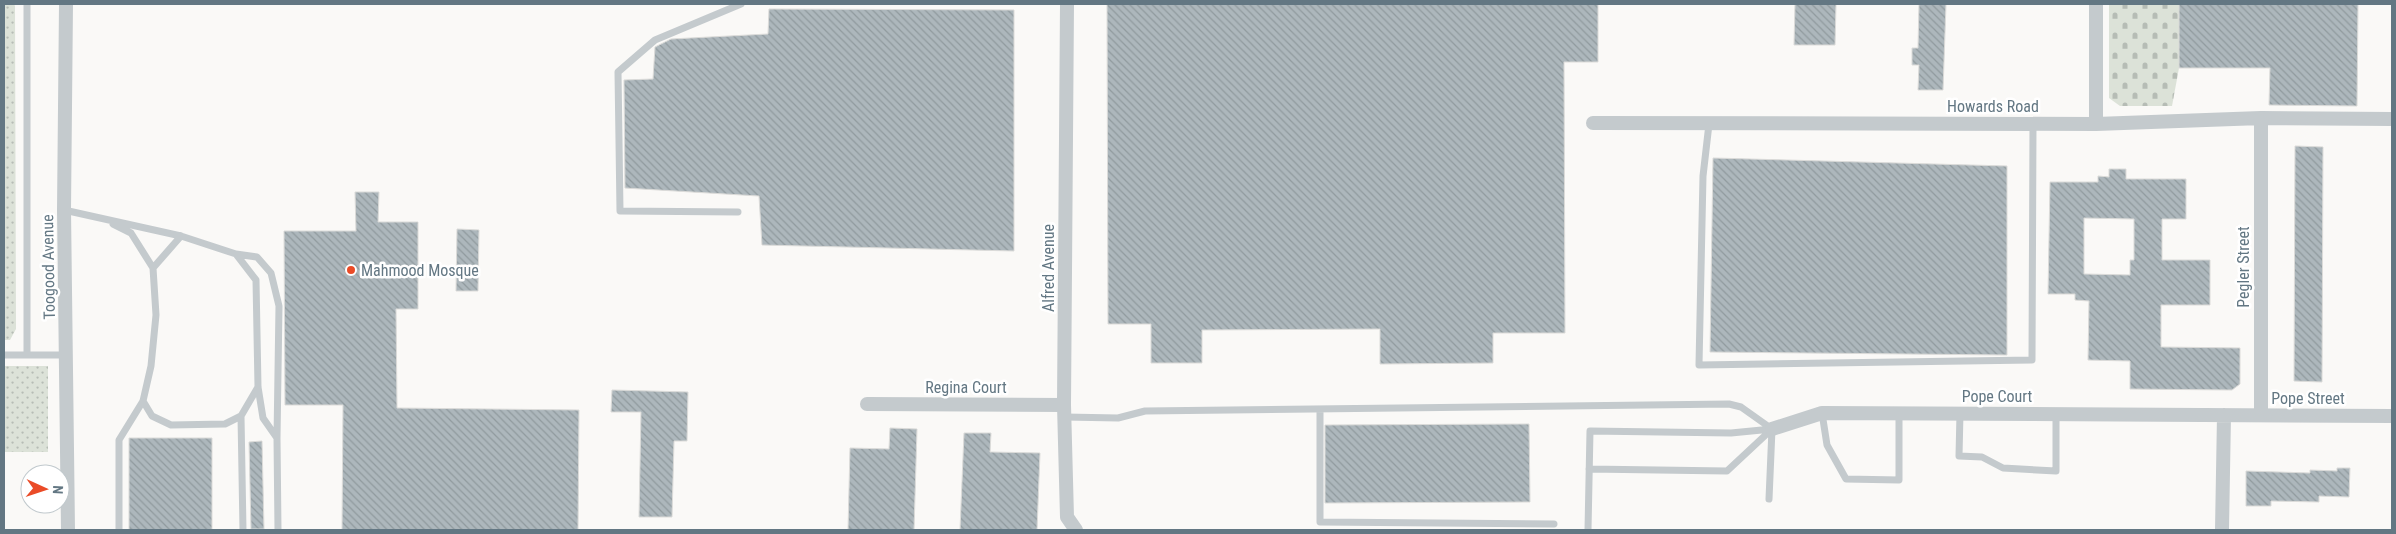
<svg xmlns="http://www.w3.org/2000/svg" width="2396" height="534" viewBox="0 0 2396 534" font-family="'Roboto Condensed',sans-serif">
  <defs>
    <pattern id="grass-dots" width="8" height="8" patternUnits="userSpaceOnUse" patternTransform="scale(1.25)"><rect width="8" height="8" fill="#dce2d8"/><path d="M2 2h.1M6 6h.1" fill="none" stroke="#b6bcb5" stroke-width="1.8" stroke-linecap="round"/></pattern>
    <pattern id="cemetery-stones" width="16" height="16" patternUnits="userSpaceOnUse" patternTransform="scale(1.25)"><rect width="16" height="16" fill="#dce2d8"/><path d="M2 7V4a2 2 0 0 1 4 0v3zM10 15v-3a2 2 0 0 1 4 0v3z" fill="#b6bcb5"/></pattern>
    <pattern id="building-back-hatch" width="6" height="6" patternUnits="userSpaceOnUse" patternTransform="scale(1.25)"><rect width="6" height="6" fill="#adb7bc"/><path d="M-1 5l2 2M0 0l6 6M5-1l2 2" fill="none" stroke="#909a9e"/></pattern>
  </defs>
  <rect width="100%" height="100%" fill="#faf9f7"/>
  <!-- grass -->
  <path fill="url(#grass-dots)" d="M4 4H14L15 6 16 329 10 340H4Z
    M4 366H48V452H4Z"/>
  <!-- cemetery -->
  <path fill="url(#cemetery-stones)" d="M2109 4H2179V68L2172 106H2120L2109 98Z"/>
  <!-- building -->
  <path fill="url(#building-back-hatch)" stroke="#dbdbd9" fill-rule="evenodd" d="M1107 4H1598V62H1564L1565 333H1493V363L1380 364V329L1202 330V363H1151V324H1108Z
    M1795 4H1836L1835 45H1794Z
    M1919 4H1946L1943 90H1918L1919 65H1912V48H1918Z
    M2179 4H2358L2357 106 2269 105 2270 68H2179Z
    M769 9 1014 10V251L762 245 759 196 625 188 624 80 653 79 655 47 671 39 768 34Z
    M2295 146 2323 147 2322 382 2294 381Z
    M1713 158 2007 166V355L1710 352Z
    M2109 169H2126V179H2186V219H2162V260H2210V305H2161V347L2240 348V384L2232 390 2130 389V361L2088 360 2089 301 2075 300V294H2048L2050 182H2098V176L2109 177ZM2084 218 2134 219V260H2130V275L2084 274Z
    M355 192H379L378 222H418V309H396L397 408 579 410 578 530H342L343 405H285L284 231H356Z
    M457 229 479 230 478 291H456Z
    M612 390 688 392 687 441H674L672 517H639L641 412H611Z
    M1529 424 1530 502 1325 503V425Z
    M890 428 917 429 914 530H848L850 448 889 449Z
    M964 433H991L990 452 1040 453 1037 530H960Z
    M129 438H212V530H129Z
    M262 441 264 529H251L249 442Z
    M2337 468H2350L2349 497 2319 496V502L2271 501V506H2246V471L2310 473V470L2337 471Z"/>
  <g fill="none" stroke-linecap="round" stroke-linejoin="round">
    <!-- service -->
    <path stroke="#c4cacd" stroke-width="7" d="M1709 124 1703 176 1699 365 2032 360 2033 124
      M64 210 181 236 236 254 256 280 258 387 263 418 277 438 278 530
      M738 212 620 211 618 72 655 40 741 4
      M113 224 131 233 153 268 156 315 151 366 143 401 119 440V530
      M236 254 257 257 271 273 279 306 277 438
      M153 268 181 236
      M4 355H67
      M27 355V4
      M143 401 152 416 171 425 225 424 241 416 258 387
      M1320 409V522L1554 524
      M1822 413 1827 445 1846 479 1899 480V413
      M1960 413 1959 456 1982 457 2003 468 2056 471V414
      M241 416 243 530
      M1065 417 1118 418 1145 411 1729 404 1741 407 1772 429
      M1589 469 1727 471 1772 429
      M1769 499 1772 429
      M1588 530 1590 431 1731 433 1772 429"/>
    <!-- minor -->
    <path stroke="#c4cacd" stroke-width="14" d="M66 4 64 210 68 530
      M1067 4 1064 405 1067 517 1076 530
      M2261 118V415
      M1593 123 2096 124 2261 118 2392 119
      M2096 124V4
      M867 404 1064 405
      M1772 429 1822 413 2392 416
      M2222 530 2224 415"/>
  </g>
  <!-- markers -->
  <circle fill="#ea4b27" stroke="#fff" stroke-width="2" cx="351" cy="270" r="5"/>
  <g text-anchor="middle" stroke-width="5" stroke-linejoin="round" paint-order="stroke">
    <!-- street labels -->
    <g font-size="16" fill="#637783" stroke="#fff">
      <text x="1993" y="112">Howards Road</text>
      <text transform="translate(48 267) rotate(-91)" y="6">Toogood Avenue</text>
      <text transform="translate(2243 267) rotate(-90)" y="6">Pegler Street</text>
      <text transform="translate(1048 268) rotate(-90)" y="6">Alfred Avenue</text>
      <text x="966" y="393">Regina Court</text>
      <text x="1997" y="402">Pope Court</text>
      <text x="2308" y="404">Pope Street</text>
    </g>
    <!-- poi labels -->
    <g font-size="16" fill="#637783" stroke="#fff" text-anchor="start">
      <text x="361" y="276">Mahmood Mosque</text>
    </g>
  </g>
  <!-- border -->
  <rect width="2396" height="534" fill="none" stroke="#637783" stroke-width="10"/>
  <!-- north arrow -->
  <g transform="translate(45 489) rotate(93)"><circle r="24" fill="#ffffff" stroke="#c1c9cd"/>
  <path d="M0-4L9 19L0 12L-9 19Z" fill="#ea4b27"/>
  <text y="-8" font-size="14" font-weight="bold" text-anchor="middle" fill="#637783">N</text>
  </g>
</svg>
